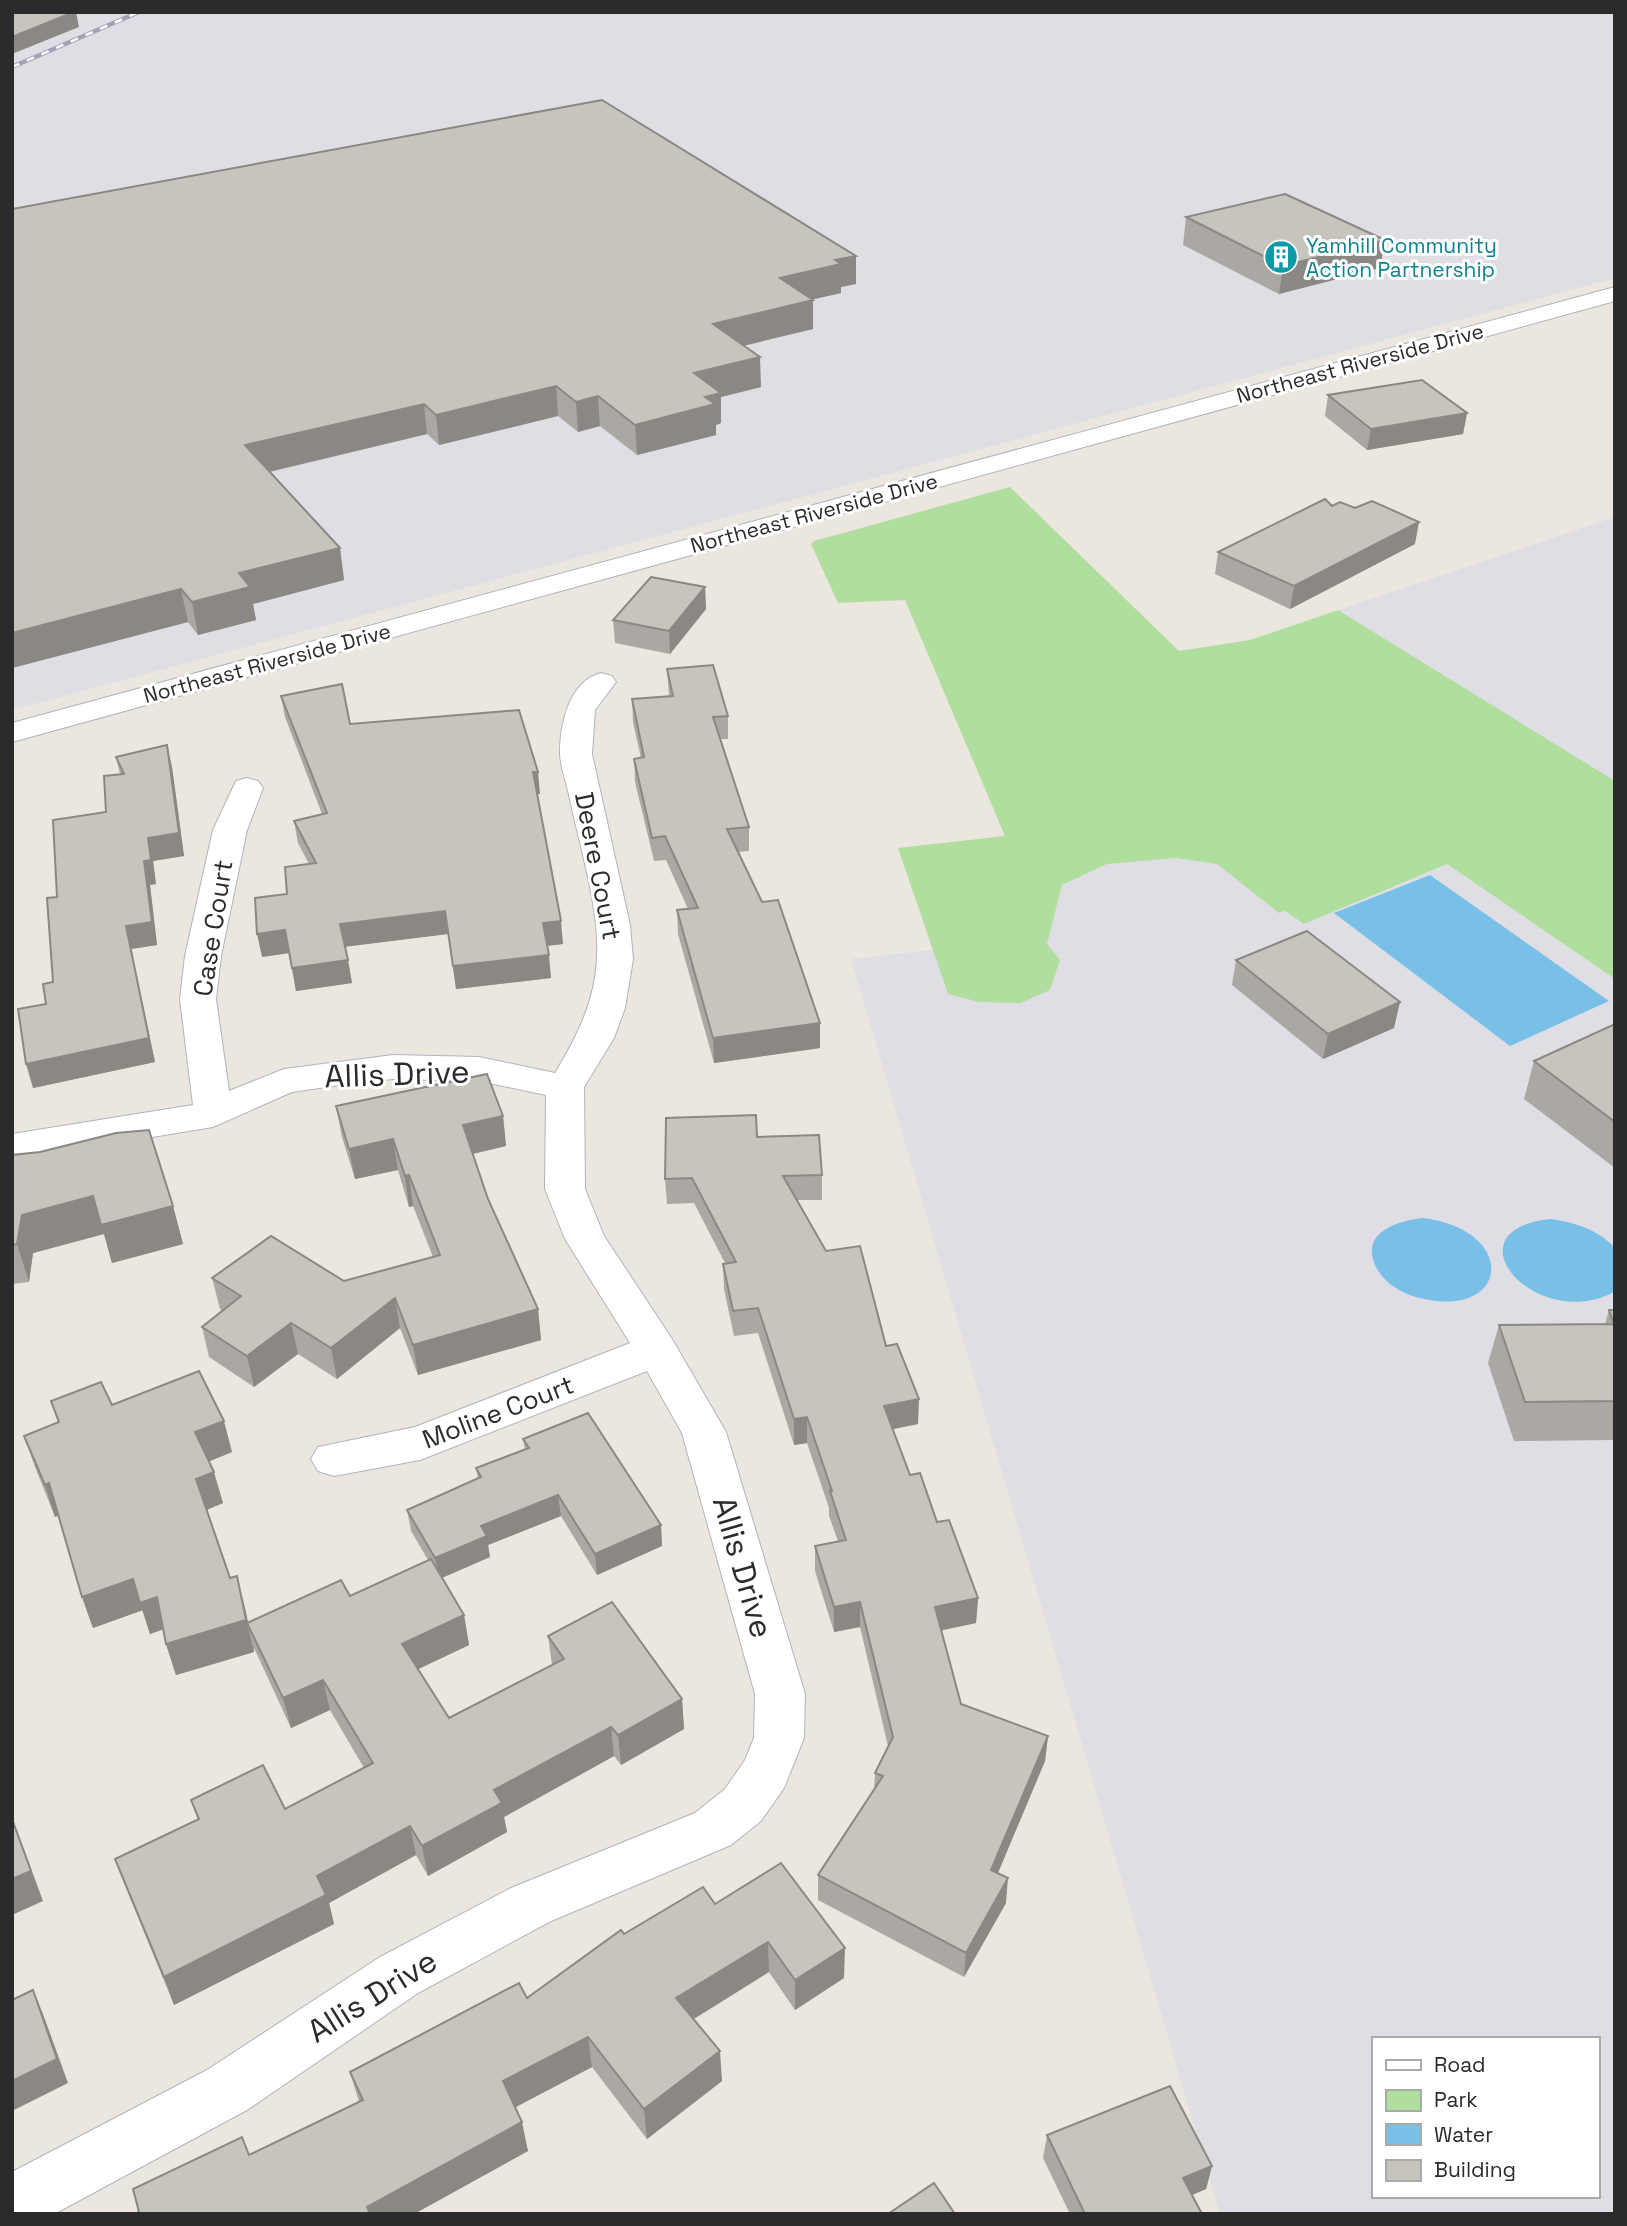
<svg xmlns="http://www.w3.org/2000/svg" width="1627" height="2226" font-family="'Space Grotesk',sans-serif">
<rect width="100%" height="100%" fill="#ece7de"/>
<g fill="#e0dee5" fill-rule="evenodd">
<path d="M 12,12 L 1615,12 L 1615,278 L 12,710 Z"/>
<path d="M 1615,517 L 1615,781 L 1338,610 Z"/>
<path d="M 1176,858 L 1217,864 L 1279,913 L 1285,911 L 1304,924 L 1447,864 L 1615,979 L 1615,2214 L 1220,2214 L 851,959 L 933,950 L 948,994 L 1021,1003 L 1050,990 L 1060,960 L 1047,944 L 1062,885 L 1107,864 ZM 1373,2039 L 1597,2039 L 1597,2196 L 1373,2196 Z"/>
</g>
<path fill="#afde9e" d="M 1010,487 L 1179,651 L 1250,640 L 1338,610 L 1615,781 L 1615,979 L 1447,864 L 1304,924 L 1285,911 L 1279,913 L 1217,864 L 1176,858 L 1107,864 L 1062,885 L 1047,944 L 1060,960 L 1050,990 L 1021,1003 L 979,1002 L 948,994 L 898,848 L 1005,836 L 905,600 L 838,603 L 811,544 L 814,541 Z"/>
<g fill="#78c0e7">
<path d="M 1430,875 L 1609,1001 L 1510,1046 L 1334,913 Z"/>
<path d="M 1423,1218 C 1522,1231 1508,1323 1416,1297 C 1401,1293 1385,1283 1377,1269 C 1358,1234 1395,1221 1423,1218 Z"/>
<path d="M 1551,1219 C 1576,1223 1597,1229 1615,1248 L 1614,1292 C 1535,1334 1445,1229 1551,1219 Z"/>
</g>
<g fill="none" stroke-linecap="round" stroke-linejoin="round">
<g stroke="#b1b3bd" stroke-width="2">
<path id="minor" d="M 601,673 L 612,676 L 616,682 L 595,710 L 592,754 L 630,925 L 633,959 L 625,1008 L 614,1038 L 584,1087 L 585,1189 L 604,1236 L 672,1339 L 726,1432 L 805,1694 L 804,1738 L 784,1788 L 761,1821 L 731,1845 L 549,1922 L 418,1993 L 247,2110 L 54,2214 L 12,2214 L 12,2172 L 207,2070 L 380,1957 L 511,1888 L 695,1813 L 725,1789 L 745,1760 L 754,1738 L 755,1694 L 682,1433 L 647,1371 L 420,1460 L 334,1476 L 318,1471 L 311,1459 L 318,1447 L 415,1427 L 630,1343 L 565,1239 L 545,1189 L 546,1095 L 479,1081 L 393,1079 L 340,1085 L 292,1092 L 213,1127 L 12,1160 L 12,1134 L 193,1105 L 180,999 L 185,956 L 213,830 L 236,781 L 247,778 L 258,781 L 263,788 L 247,830 L 221,956 L 216,999 L 229,1091 L 284,1069 L 393,1055 L 479,1057 L 555,1073 C 577,1037 595,1001 597,958 C 600,909 579,844 569,795 C 566,781 560,766 560,753 C 560,724 569,681 601,673 Z"/>
</g>
<g stroke="#b1b3bd" stroke-width="2">
<path id="tertiary" d="M 1615,287 L 1615,301 L 12,742 L 12,723 Z"/>
</g>
<use href="#minor" fill="#fff" fill-rule="evenodd"/>
<use href="#tertiary" fill="#fff" fill-rule="evenodd"/>
<g stroke="#a1a2b4" stroke-width="4.5">
<path id="rail" d="M 12,67 L 139,12"/>
</g>
<use href="#rail" stroke="#fff" stroke-width="2.5" stroke-dasharray="8" stroke-linecap="butt"/>
</g>
<g fill="#aba8a3">
<path d="M 12,209 L 856,256 L 856,284 L 841,287 L 841,293 L 812,299 L 813,329 L 744,345 L 761,387 L 721,397 L 721,423 L 716,425 L 716,435 L 637,455 L 600,426 L 578,432 L 558,416 L 439,445 L 427,434 L 270,472 L 340,548 L 344,580 L 253,604 L 256,620 L 198,635 L 188,622 L 12,668 Z"/>
<path d="M 1186,217 L 1385,240 L 1380,268 L 1279,294 L 1183,245 Z"/>
<path d="M 1328,395 L 1467,413 L 1463,434 L 1367,450 L 1325,416 Z"/>
<path d="M 1332,506 L 1415,544 L 1290,609 L 1215,574 L 1218,552 Z"/>
<path d="M 705,587 L 706,609 L 670,654 L 615,643 L 613,620 Z"/>
<path d="M 667,669 L 728,716 L 728,739 L 720,739 L 749,827 L 749,851 L 738,852 L 820,1048 L 714,1063 L 678,934 L 677,910 L 688,909 L 666,860 L 654,861 L 635,782 L 634,759 L 641,758 L 633,722 L 632,699 L 669,696 Z"/>
<path d="M 281,696 L 350,724 L 540,794 L 537,794 L 563,944 L 547,946 L 551,978 L 456,989 L 448,934 L 345,946 L 352,983 L 296,991 L 289,953 L 262,957 L 287,894 L 309,864 L 298,843 L 294,821 L 322,814 L 285,717 Z"/>
<path d="M 116,757 L 172,767 L 184,856 L 153,861 L 156,884 L 150,885 L 157,945 L 131,949 L 155,1062 L 33,1088 L 46,1004 L 53,982 L 57,897 L 106,812 L 120,774 Z"/>
<path d="M 1236,960 L 1394,1028 L 1323,1059 L 1232,985 Z"/>
<path d="M 1615,1024 L 1615,1168 L 1524,1099 L 1534,1061 Z"/>
<path d="M 336,1106 L 503,1116 L 506,1146 L 473,1154 L 488,1199 L 538,1309 L 541,1340 L 418,1375 L 400,1328 L 337,1379 L 298,1354 L 254,1387 L 209,1357 L 202,1327 L 222,1311 L 220,1309 L 212,1278 L 344,1281 L 433,1257 L 413,1206 L 409,1207 L 398,1170 L 355,1179 L 342,1137 Z"/>
<path d="M 757,1137 L 822,1175 L 822,1200 L 797,1200 L 826,1251 L 886,1346 L 918,1424 L 893,1429 L 910,1475 L 937,1522 L 978,1598 L 976,1623 L 941,1630 L 961,1704 L 1048,1736 L 1045,1761 L 998,1873 L 1006,1903 L 964,1977 L 818,1900 L 818,1875 L 874,1790 L 875,1773 L 888,1746 L 860,1627 L 834,1632 L 815,1571 L 815,1546 L 838,1541 L 829,1516 L 829,1508 L 807,1443 L 794,1445 L 758,1333 L 734,1336 L 724,1289 L 723,1264 L 725,1263 L 694,1203 L 667,1204 L 665,1179 Z"/>
<path d="M 12,1155 L 173,1206 L 183,1244 L 112,1263 L 104,1234 L 33,1253 L 29,1282 L 12,1284 Z"/>
<path d="M 1609,1310 L 1615,1310 L 1614,1440 L 1514,1441 L 1488,1363 L 1499,1325 L 1605,1324 Z"/>
<path d="M 51,1401 L 112,1405 L 232,1452 L 209,1461 L 223,1503 L 206,1510 L 230,1578 L 245,1608 L 248,1622 L 350,1596 L 428,1560 L 411,1531 L 407,1510 L 478,1479 L 476,1468 L 525,1450 L 523,1439 L 661,1525 L 662,1546 L 597,1575 L 561,1516 L 488,1545 L 490,1557 L 442,1578 L 464,1615 L 469,1645 L 418,1669 L 449,1718 L 552,1665 L 548,1636 L 682,1699 L 684,1729 L 621,1765 L 614,1756 L 504,1817 L 507,1832 L 428,1876 L 416,1855 L 329,1903 L 334,1924 L 174,2005 L 126,1888 L 115,1859 L 198,1820 L 191,1800 L 285,1809 L 364,1768 L 330,1710 L 291,1728 L 254,1648 L 254,1652 L 176,1675 L 166,1644 L 164,1629 L 150,1634 L 143,1610 L 93,1628 L 82,1597 L 58,1515 L 55,1517 L 35,1467 L 24,1436 L 58,1423 Z"/>
<path d="M 715,1904 L 844,1978 L 795,2010 L 769,1972 L 694,2019 L 722,2081 L 647,2139 L 592,2067 L 516,2107 L 528,2151 L 414,2214 L 135,2214 L 249,2155 L 359,2102 L 350,2072 L 527,1998 L 624,1934 Z"/>
<path d="M 1047,2135 L 1212,2166 L 1206,2189 L 1192,2195 L 1202,2214 L 1070,2214 L 1043,2158 Z"/>
</g>
<g fill="#8b8884">
<path d="M 76,12 L 79,27 L 12,54 L 12,37 Z"/>
<path d="M 1385,240 L 1380,268 L 1279,294 L 1283,266 Z"/>
<path d="M 856,256 L 856,284 L 841,287 L 841,293 L 780,307 L 780,278 L 835,260 Z"/>
<path d="M 813,300 L 813,329 L 714,353 L 713,324 Z"/>
<path d="M 760,357 L 761,387 L 721,397 L 721,423 L 716,425 L 716,435 L 637,455 L 635,425 L 694,373 Z"/>
<path d="M 556,386 L 558,416 L 439,445 L 436,415 Z"/>
<path d="M 598,396 L 600,426 L 578,432 L 576,402 Z"/>
<path d="M 424,404 L 427,434 L 251,476 L 245,445 Z"/>
<path d="M 1467,413 L 1463,434 L 1367,450 L 1371,429 Z"/>
<path d="M 1419,522 L 1415,544 L 1290,609 L 1294,586 Z"/>
<path d="M 340,548 L 344,580 L 253,604 L 256,620 L 198,635 L 192,602 L 239,573 Z"/>
<path d="M 705,587 L 706,609 L 670,654 L 669,631 Z"/>
<path d="M 181,589 L 188,622 L 12,668 L 12,633 Z"/>
<path d="M 167,745 L 172,767 L 184,856 L 153,861 L 156,884 L 150,885 L 157,945 L 131,949 L 155,1062 L 33,1088 L 26,1064 L 126,926 L 148,838 Z"/>
<path d="M 533,772 L 538,772 L 540,794 L 536,794 Z"/>
<path d="M 445,911 L 448,934 L 344,947 L 340,924 Z"/>
<path d="M 561,921 L 563,944 L 545,946 L 543,923 Z"/>
<path d="M 285,930 L 289,953 L 262,957 L 257,934 Z"/>
<path d="M 549,955 L 551,978 L 456,989 L 453,966 Z"/>
<path d="M 348,960 L 352,983 L 296,991 L 292,968 Z"/>
<path d="M 1400,1002 L 1394,1028 L 1323,1059 L 1328,1034 Z"/>
<path d="M 820,1023 L 820,1048 L 714,1063 L 713,1038 Z"/>
<path d="M 503,1116 L 506,1146 L 467,1155 L 463,1125 Z"/>
<path d="M 393,1139 L 398,1170 L 355,1179 L 349,1149 Z"/>
<path d="M 409,1175 L 413,1206 L 409,1207 L 405,1176 Z"/>
<path d="M 93,1196 L 173,1206 L 183,1244 L 112,1263 L 104,1234 L 33,1253 L 29,1282 L 17,1244 L 22,1215 Z"/>
<path d="M 395,1298 L 400,1328 L 337,1379 L 331,1348 Z"/>
<path d="M 538,1309 L 541,1340 L 418,1375 L 413,1345 Z"/>
<path d="M 291,1323 L 298,1354 L 254,1387 L 247,1356 Z"/>
<path d="M 919,1399 L 918,1424 L 883,1431 L 884,1406 Z"/>
<path d="M 807,1417 L 807,1443 L 794,1445 L 794,1419 Z"/>
<path d="M 224,1421 L 232,1452 L 203,1464 L 195,1432 Z"/>
<path d="M 214,1472 L 223,1503 L 204,1511 L 196,1479 Z"/>
<path d="M 49,1483 L 60,1515 L 55,1517 L 45,1485 Z"/>
<path d="M 558,1495 L 561,1516 L 488,1545 L 490,1557 L 439,1579 L 435,1558 L 481,1526 Z"/>
<path d="M 661,1525 L 662,1546 L 597,1575 L 595,1554 Z"/>
<path d="M 237,1576 L 245,1608 L 249,1627 L 247,1623 L 254,1652 L 176,1675 L 166,1644 Z"/>
<path d="M 133,1579 L 143,1610 L 93,1628 L 82,1597 Z"/>
<path d="M 157,1597 L 167,1628 L 150,1634 L 140,1603 Z"/>
<path d="M 978,1598 L 976,1623 L 934,1632 L 935,1607 Z"/>
<path d="M 860,1602 L 860,1627 L 834,1632 L 834,1607 Z"/>
<path d="M 464,1615 L 469,1645 L 408,1674 L 402,1644 Z"/>
<path d="M 323,1680 L 330,1710 L 291,1728 L 283,1698 Z"/>
<path d="M 682,1699 L 684,1729 L 621,1765 L 618,1735 Z"/>
<path d="M 611,1727 L 614,1756 L 504,1817 L 507,1832 L 428,1876 L 422,1846 L 494,1790 Z"/>
<path d="M 1048,1736 L 1045,1761 L 989,1894 L 991,1870 Z"/>
<path d="M 12,1817 L 43,1901 L 12,1915 Z"/>
<path d="M 410,1826 L 416,1855 L 329,1903 L 334,1924 L 174,2005 L 164,1977 L 317,1876 Z"/>
<path d="M 1008,1878 L 1006,1903 L 964,1977 L 966,1953 Z"/>
<path d="M 768,1942 L 769,1972 L 679,2028 L 676,1998 Z"/>
<path d="M 845,1948 L 844,1978 L 795,2010 L 795,1980 Z"/>
<path d="M 33,1990 L 43,2014 L 68,2083 L 12,2111 L 12,2081 Z"/>
<path d="M 588,2037 L 592,2067 L 508,2111 L 503,2081 Z"/>
<path d="M 720,2051 L 722,2081 L 647,2139 L 644,2109 Z"/>
<path d="M 522,2122 L 528,2151 L 414,2214 L 369,2214 L 367,2207 Z"/>
<path d="M 1212,2166 L 1206,2189 L 1178,2201 L 1183,2178 Z"/>
</g>
<g fill="#c7c3bd" stroke="#8b8884" stroke-width="2">
<path d="M 12,12 L 74,12 L 12,37 Z"/>
<path d="M 602,100 L 856,256 L 835,260 L 841,264 L 780,278 L 813,300 L 713,324 L 760,357 L 694,373 L 721,393 L 705,397 L 715,404 L 635,425 L 598,396 L 576,402 L 556,386 L 436,415 L 424,404 L 245,445 L 340,548 L 239,573 L 250,587 L 192,602 L 181,589 L 12,633 L 12,209 Z"/>
<path d="M 1285,194 L 1385,240 L 1283,266 L 1186,217 Z"/>
<path d="M 1422,380 L 1467,413 L 1371,429 L 1328,395 Z"/>
<path d="M 1325,499 L 1332,506 L 1340,502 L 1355,508 L 1372,501 L 1419,522 L 1294,586 L 1218,552 Z"/>
<path d="M 651,577 L 705,587 L 669,631 L 613,620 Z"/>
<path d="M 713,665 L 728,716 L 713,717 L 749,827 L 727,829 L 762,902 L 778,900 L 820,1023 L 713,1038 L 677,910 L 698,908 L 665,836 L 652,838 L 634,759 L 644,757 L 632,699 L 673,696 L 667,669 Z"/>
<path d="M 342,684 L 350,724 L 519,710 L 538,772 L 533,772 L 561,921 L 543,923 L 549,955 L 453,966 L 445,911 L 340,924 L 348,960 L 292,968 L 285,930 L 257,934 L 255,898 L 287,894 L 285,867 L 316,863 L 294,821 L 327,813 L 281,696 Z"/>
<path d="M 167,745 L 179,833 L 148,838 L 151,860 L 144,861 L 152,922 L 126,926 L 149,1038 L 26,1064 L 18,1009 L 46,1004 L 43,984 L 53,982 L 47,898 L 57,897 L 53,820 L 106,812 L 104,776 L 124,774 L 116,757 Z"/>
<path d="M 1307,931 L 1400,1002 L 1328,1034 L 1236,960 Z"/>
<path d="M 1615,1024 L 1615,1122 L 1534,1061 Z"/>
<path d="M 487,1074 L 503,1116 L 463,1125 L 488,1199 L 538,1309 L 413,1345 L 395,1298 L 331,1348 L 291,1323 L 247,1356 L 202,1327 L 241,1296 L 212,1278 L 271,1236 L 344,1281 L 440,1255 L 409,1175 L 405,1176 L 393,1139 L 349,1149 L 336,1106 Z"/>
<path d="M 756,1115 L 757,1137 L 819,1135 L 822,1175 L 783,1176 L 826,1251 L 860,1246 L 886,1346 L 897,1344 L 919,1399 L 884,1406 L 910,1475 L 920,1473 L 937,1522 L 949,1520 L 978,1598 L 935,1607 L 961,1704 L 1048,1736 L 991,1870 L 1008,1878 L 966,1953 L 818,1875 L 883,1776 L 875,1773 L 893,1737 L 860,1602 L 834,1607 L 815,1546 L 846,1540 L 830,1491 L 832,1491 L 807,1417 L 794,1419 L 758,1308 L 733,1311 L 723,1264 L 736,1262 L 692,1178 L 665,1179 L 666,1118 Z"/>
<path d="M 149,1130 L 173,1206 L 101,1225 L 93,1196 L 22,1215 L 17,1244 L 12,1245 L 12,1155 L 40,1152 L 116,1133 Z"/>
<path d="M 1609,1310 L 1615,1310 L 1615,1401 L 1525,1402 L 1499,1325 L 1614,1324 Z"/>
<path d="M 199,1371 L 224,1421 L 195,1432 L 214,1472 L 196,1479 L 230,1578 L 237,1576 L 246,1620 L 166,1644 L 157,1597 L 140,1603 L 133,1579 L 82,1597 L 49,1483 L 45,1485 L 24,1436 L 59,1422 L 51,1401 L 101,1382 L 112,1405 Z"/>
<path d="M 588,1413 L 661,1525 L 595,1554 L 558,1495 L 481,1526 L 487,1536 L 435,1558 L 407,1510 L 481,1477 L 476,1468 L 529,1448 L 523,1439 Z"/>
<path d="M 431,1559 L 464,1615 L 402,1644 L 449,1718 L 564,1659 L 548,1636 L 612,1602 L 682,1699 L 618,1735 L 611,1727 L 494,1790 L 502,1803 L 422,1846 L 410,1826 L 317,1876 L 326,1895 L 164,1977 L 115,1859 L 199,1819 L 191,1800 L 263,1765 L 285,1809 L 373,1763 L 323,1680 L 283,1698 L 247,1623 L 341,1580 L 350,1596 Z"/>
<path d="M 12,1819 L 31,1871 L 12,1879 Z"/>
<path d="M 781,1863 L 845,1948 L 795,1980 L 768,1942 L 676,1998 L 720,2051 L 644,2109 L 588,2037 L 503,2081 L 522,2122 L 367,2207 L 370,2214 L 135,2214 L 139,2212 L 133,2189 L 242,2137 L 249,2155 L 363,2100 L 350,2072 L 519,1983 L 527,1998 L 621,1930 L 624,1934 L 703,1887 L 715,1904 Z"/>
<path d="M 33,1990 L 57,2059 L 12,2081 L 12,2000 Z"/>
<path d="M 1170,2086 L 1212,2166 L 1183,2178 L 1202,2214 L 1085,2214 L 1047,2135 Z"/>
<path d="M 934,2183 L 955,2214 L 888,2214 Z"/>
</g>
<defs>
<g id="building-disc" transform="scale(1.75)"><circle r="9.5" fill="#0f9aa8" stroke="#fff"/><path d="M-4-6H4V6H1V3H-1V6H-4ZM-2.5-4.3h1.7v1.8h-1.7ZM.8-4.3h1.7v1.8H.8ZM-2.5-1h1.7V.8h-1.7ZM.8-1h1.7V.8H.8Z" fill="#fff"/></g>
</defs>
<g fill-rule="evenodd">
<use href="#building-disc" x="1281" y="257"/>
</g>
<g text-anchor="middle" dominant-baseline="central" stroke-width="6" stroke-linejoin="round" paint-order="stroke">
<g font-size="21" fill="#0d838f" stroke="#fff" text-anchor="start">
<text x="1306" y="245">Yamhill Community<tspan x="1306" dy="24">Action Partnership</tspan></text>
</g>
<g font-size="21" fill="#2b2b2b" stroke="#fff">
<text transform="translate(1360 363) rotate(-15)">Northeast Riverside Drive</text>
<text transform="translate(814 513) rotate(-15)">Northeast Riverside Drive</text>
<text transform="translate(267 663) rotate(-15)">Northeast Riverside Drive</text>
</g>
<g font-size="26" fill="#2b2b2b" stroke="#fff">
<text transform="translate(598 866) rotate(79)">Deere Court</text>
<text transform="translate(213 928) rotate(-81)">Case Court</text>
<text transform="translate(498 1412) rotate(-21)">Moline Court</text>
</g>
<g font-size="32" fill="#2b2b2b" stroke="#fff">
<text transform="translate(397 1074) rotate(-2)">Allis Drive</text>
<text transform="translate(743 1567) rotate(74)">Allis Drive</text>
<text transform="translate(372 1996) rotate(-32)">Allis Drive</text>
</g>
</g>
<rect width="1627" height="2226" fill="none" stroke="#2b2b2b" stroke-width="28"/>
<rect x="1372" y="2037" width="228" height="161" fill="#ffffff" stroke="#aaaaaa" stroke-width="2"/>
<rect x="1386" y="2060" width="35" height="10" fill="#ffffff" stroke="#aaaaaa" stroke-width="2"/>
<text x="1434" y="2072" font-size="21" fill="#2b2b2b">Road</text>
<rect x="1386" y="2090" width="35" height="21" fill="#afde9e" stroke="#aaaaaa" stroke-width="2"/>
<text x="1434" y="2107" font-size="21" fill="#2b2b2b">Park</text>
<rect x="1386" y="2124" width="35" height="21" fill="#78c0e7" stroke="#aaaaaa" stroke-width="2"/>
<text x="1434" y="2142" font-size="21" fill="#2b2b2b">Water</text>
<rect x="1386" y="2160" width="35" height="21" fill="#c7c3bd" stroke="#aaaaaa" stroke-width="2"/>
<text x="1434" y="2177" font-size="21" fill="#2b2b2b">Building</text>
</svg>
